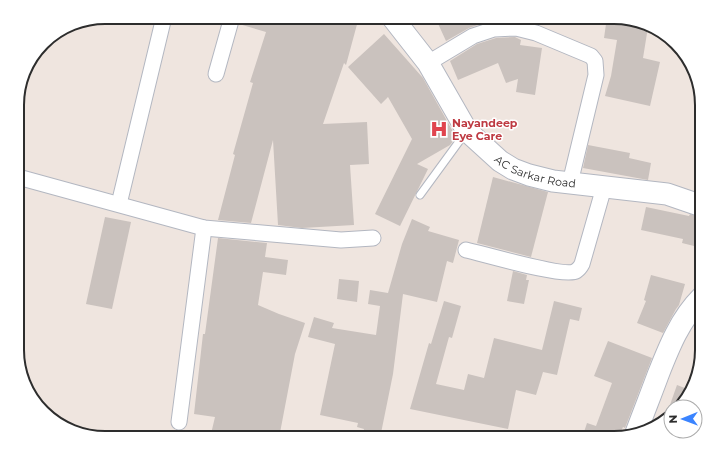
<svg xmlns="http://www.w3.org/2000/svg" width="719" height="455" font-family="Montserrat,sans-serif">
<rect width="100%" height="100%" fill="#efe5df"/>
<g fill="#cac2be">
<path d="M 241,17 L 359,17 L 346,65 L 344,63 L 323,124 L 367,122 L 369,164 L 350,165 L 354,225 L 302,228 L 278,225 L 273,140 L 251,223 L 218,220 L 235,155 L 233,154 L 253,83 L 250,82 L 266,32 L 239,24 Z"/>
<path d="M 435,17 L 487,17 L 492,20 L 469,28 L 446,41 Z"/>
<path d="M 607,17 L 618,18 L 648,27 L 643,58 L 660,62 L 650,106 L 605,96 L 611,76 L 617,40 L 604,38 Z"/>
<path d="M 384,34 L 423,78 L 456,137 L 450,145 L 417,164 L 428,169 L 400,226 L 375,214 L 412,139 L 388,97 L 381,104 L 348,67 Z"/>
<path d="M 515,37 L 521,40 L 520,45 L 542,48 L 535,95 L 516,92 L 518,79 L 506,83 L 498,63 L 458,80 L 450,61 L 477,44 L 496,38 Z"/>
<path d="M 588,145 L 630,153 L 629,158 L 651,163 L 648,180 L 583,168 Z"/>
<path d="M 493,177 L 548,192 L 531,257 L 477,243 Z"/>
<path d="M 646,207 L 689,216 L 690,214 L 702,218 L 702,248 L 682,243 L 683,239 L 641,230 Z"/>
<path d="M 105,217 L 131,222 L 112,309 L 86,304 Z"/>
<path d="M 412,219 L 430,227 L 428,231 L 459,240 L 453,263 L 447,261 L 437,302 L 403,294 L 393,374 L 380,438 L 362,438 L 364,429 L 357,427 L 358,423 L 320,415 L 335,344 L 308,337 L 314,317 L 334,323 L 332,328 L 376,335 L 380,306 L 368,304 L 370,290 L 388,293 L 402,244 Z"/>
<path d="M 218,238 L 267,243 L 265,257 L 288,260 L 286,275 L 263,272 L 258,305 L 279,314 L 305,323 L 295,354 L 279,438 L 210,438 L 215,417 L 194,414 L 203,334 L 205,334 Z"/>
<path d="M 513,271 L 527,275 L 526,280 L 529,280 L 524,304 L 507,301 Z"/>
<path d="M 651,275 L 685,284 L 679,305 L 676,309 L 663,333 L 637,323 L 646,301 L 644,300 Z"/>
<path d="M 339,279 L 359,281 L 357,302 L 337,299 Z"/>
<path d="M 444,301 L 461,306 L 452,338 L 449,337 L 436,384 L 464,390 L 468,374 L 484,378 L 494,338 L 542,350 L 554,301 L 582,308 L 579,321 L 570,319 L 557,375 L 543,372 L 536,395 L 516,390 L 508,429 L 410,409 L 429,343 L 431,344 Z"/>
<path d="M 608,341 L 652,358 L 625,428 L 623,427 L 620,434 L 624,435 L 624,436 L 619,438 L 582,438 L 587,423 L 596,426 L 612,383 L 594,376 Z"/>
<path d="M 677,385 L 690,390 L 687,399 L 678,407 L 671,407 L 671,414 L 665,419 Z"/>
</g>
<g fill="none" stroke-linecap="round" stroke-linejoin="round">
<g stroke="#b3b7c1" stroke-width="9">
<g id="lane">
<path d="M 420,195 L 466,132"/>
<path d="M 426,438 L 432,436 L 445,438"/>
</g>
</g>
<g stroke="#b3b7c1" stroke-width="17">
<g id="street">
<path d="M 428,63 L 473,36 L 494,29 L 516,28 L 536,33 L 591,56 L 595,61 L 596,75 L 570,183"/>
<path d="M 216,74 L 232,17"/>
<path d="M 18,177 L 204,228 L 341,240 L 373,238"/>
<path d="M 119,204 L 164,17"/>
<path d="M 466,250 C 484,254 565,278 576,271 C 579,269 581,266 582,264 L 604,187"/>
<path d="M 179,422 L 204,228"/>
</g>
</g>
<g stroke="#b3b7c1" stroke-width="23">
<g id="secondary">
<path id="s1" d="M 392,17 L 428,63 L 467,131 L 500,161 L 513,169 L 529,175 L 553,181 L 667,194 L 702,206"/>
<path d="M 636,433 C 643,414 651,394 658,375 C 669,347 680,319 702,297"/>
</g>
</g>
<use href="#lane" stroke="#fff" stroke-width="7"/>
<use href="#street" stroke="#fff" stroke-width="15"/>
<use href="#secondary" stroke="#fff" stroke-width="21"/>
</g>
<defs>
<g id="hospital-bare" transform="scale(1.38)"><path d="M-5-5h3v3.5h4V-5h3V5h-3V1.5h-4V5h-3Z" fill="#e0444e" stroke="#fff" stroke-width="2.5" paint-order="stroke"/></g>
</defs>
<g fill-rule="evenodd">
<use href="#hospital-bare" x="439" y="129"/>
</g>
<g text-anchor="middle" dominant-baseline="central" stroke-width="3" stroke-linejoin="round" paint-order="stroke">
<g font-size="11" font-weight="bold" fill="#be3a42" stroke="#fff" text-anchor="start">
<text x="452" y="123">Nayandeep<tspan x="452" dy="13">Eye Care</tspan></text>
</g>
<g font-size="11" fill="#2d2d2d" stroke="#fff">
<text stroke="none"><textPath href="#s1" startOffset="219">AC Sarkar Road</textPath></text>
</g>
</g>
<path d="M0 0H719V455H0ZM105 24H614A81 81 0 0 1 695 105V350A81 81 0 0 1 614 431H105A81 81 0 0 1 24 350V105A81 81 0 0 1 105 24Z" fill="#fff" fill-rule="evenodd"/>
<path fill="none" stroke="#2d2d2d" stroke-width="2" d="M105 24H614A81 81 0 0 1 695 105V350A81 81 0 0 1 614 431H105A81 81 0 0 1 24 350V105A81 81 0 0 1 105 24Z"/>
<g transform="translate(683 419) rotate(269)"><circle r="19" fill="#ffffff" stroke="#ababab"/>
<path d="M0-3L7 15L0 10L-7 15Z" fill="#3b84ff"/>
<text y="-6" font-size="11" font-weight="bold" text-anchor="middle" fill="#2d2d2d">N</text>
</g>
</svg>
